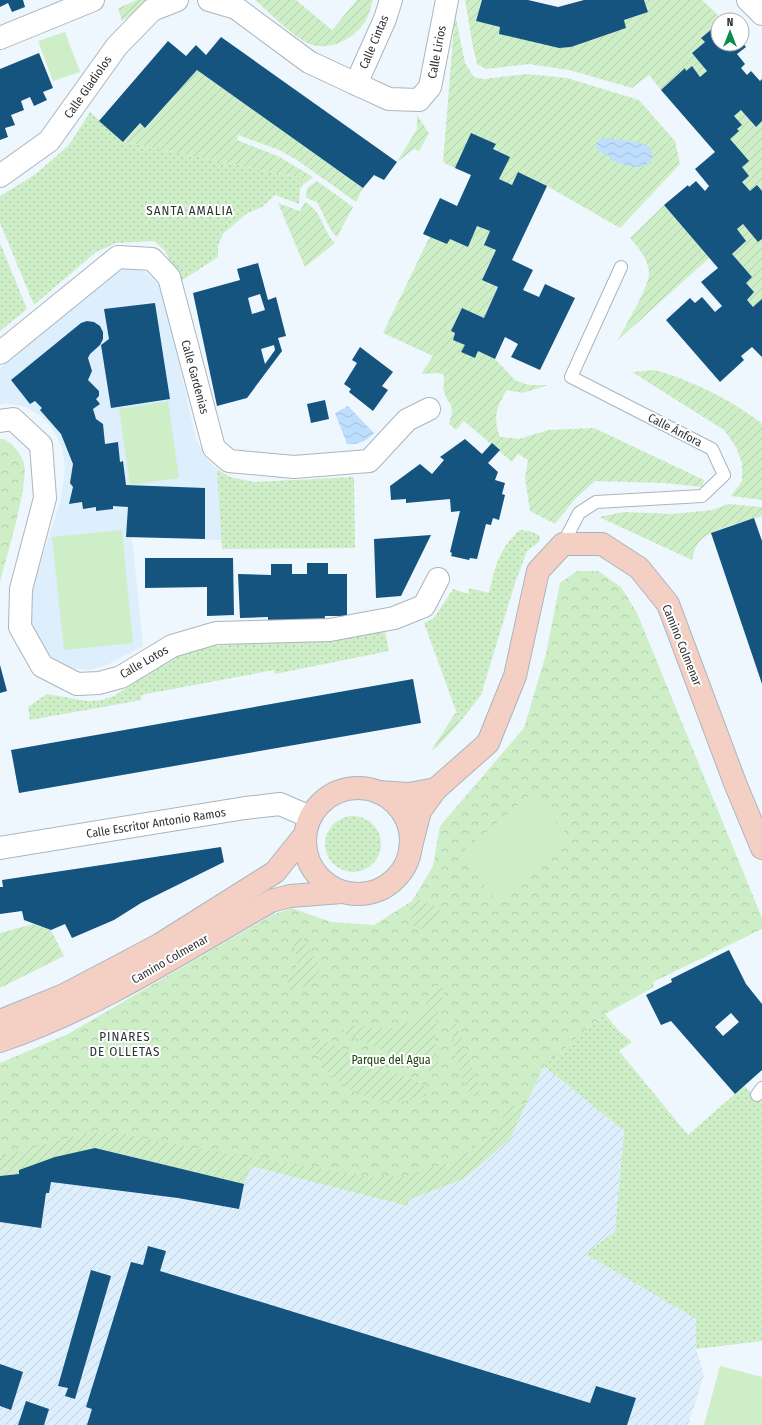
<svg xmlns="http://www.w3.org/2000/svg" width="762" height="1425" font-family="'Fira Sans Condensed',sans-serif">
<defs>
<pattern id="industrial-furrows" width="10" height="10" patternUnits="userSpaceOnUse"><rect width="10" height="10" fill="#ddeefc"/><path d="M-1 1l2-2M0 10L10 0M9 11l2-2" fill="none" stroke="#becdd9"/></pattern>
<pattern id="grass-dots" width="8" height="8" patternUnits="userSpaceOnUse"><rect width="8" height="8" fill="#ceeec7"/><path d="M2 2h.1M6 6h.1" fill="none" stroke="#b1cdac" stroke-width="1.8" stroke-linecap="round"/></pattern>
<pattern id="forest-crowns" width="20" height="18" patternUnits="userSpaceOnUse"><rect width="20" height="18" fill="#ceeec7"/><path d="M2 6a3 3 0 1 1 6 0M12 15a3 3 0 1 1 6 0" fill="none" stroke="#b1cdac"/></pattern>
<pattern id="garden-furrows" width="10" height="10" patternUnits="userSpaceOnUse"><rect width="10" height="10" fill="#ceeec7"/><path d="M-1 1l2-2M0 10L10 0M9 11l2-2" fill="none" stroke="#b1cdac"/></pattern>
<pattern id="water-waves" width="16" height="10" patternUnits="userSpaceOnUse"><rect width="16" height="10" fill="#bedefe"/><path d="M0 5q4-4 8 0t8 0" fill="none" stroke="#a4bfda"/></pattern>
</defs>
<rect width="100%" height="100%" fill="#eff7fe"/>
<path fill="#ddeefc" d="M 134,269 L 145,272 L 156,281 L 163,293 L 196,439 L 206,458 L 217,469 L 222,540 L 132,537 L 143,646 L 107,665 L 91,670 L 75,669 L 49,656 L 38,641 L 33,628 L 31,614 L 31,596 L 35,580 L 61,499 L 65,468 L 62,448 L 52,428 L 41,416 L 24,406 L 10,404 L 0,404 L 0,368 L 114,274 L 123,270 Z"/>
<path fill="url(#industrial-furrows)" d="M 544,1066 L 624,1131 L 615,1231 L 587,1254 L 696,1319 L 696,1349 L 704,1375 L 688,1425 L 0,1425 L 0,1176 L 19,1174 L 19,1170 L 55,1157 L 95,1148 L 244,1184 L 250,1166 L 407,1206 L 408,1200 L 463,1179 L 510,1139 Z"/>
<g fill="url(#grass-dots)">
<path d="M 90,112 L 124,142 L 301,178 L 303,185 L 300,189 L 299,204 L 275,195 L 262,207 L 246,214 L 223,234 L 218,246 L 218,257 L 181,281 L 165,251 L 154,241 L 116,243 L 96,252 L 34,305 L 0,223 L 0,196 L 36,174 L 69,145 Z"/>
<path d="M 0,243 L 27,309 L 0,331 Z"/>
<path d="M 217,469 L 230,477 L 254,482 L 354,477 L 355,548 L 222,549 Z"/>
<path d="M 520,530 L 530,531 L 540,536 L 539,542 L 527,551 L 515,583 L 481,695 L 460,722 L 424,623 L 434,618 L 453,589 L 468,594 L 469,588 L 489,593 C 495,567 499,548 520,530 Z"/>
<path d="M 385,632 L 389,651 L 275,674 L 274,670 L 141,695 L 142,700 L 30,720 L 28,707 L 47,694 L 87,701 L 101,700 L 114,696 L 176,656 L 204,647 Z"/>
<circle cx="353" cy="844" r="28"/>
<path d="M 605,1014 L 618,1030 L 632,1042 L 619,1051 L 688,1135 L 744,1086 L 762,1103 L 762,1341 L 696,1349 L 696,1319 L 586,1254 L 615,1231 L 624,1131 L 544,1066 Z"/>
</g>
<g fill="url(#forest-crowns)">
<path d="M 0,439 L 4,439 C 13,445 21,452 24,464 C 29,485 6,558 0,582 Z"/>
<path d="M 577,571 L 598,571 L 621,587 L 637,613 L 762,918 L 762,929 L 653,982 L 654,987 L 605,1014 L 544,1066 L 510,1139 L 463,1179 L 408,1200 L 408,1206 L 251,1166 L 244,1184 L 95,1148 L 55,1157 L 19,1170 L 19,1174 L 0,1176 L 0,1063 L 68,1034 L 272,915 L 292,908 L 331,922 L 374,925 L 412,901 L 433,866 L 440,826 L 524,728 L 546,654 L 560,583 Z"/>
</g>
<g fill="url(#garden-furrows)">
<path d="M 137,0 L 152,0 L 122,21 L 118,8 Z"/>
<path d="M 255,0 L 296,0 L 332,30 L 357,0 L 373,0 C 371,6 370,12 367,18 C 358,37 331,52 310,44 C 295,39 268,11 255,0 Z"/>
<path d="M 465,0 L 482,0 L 476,21 L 500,27 L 500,34 L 559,48 L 571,47 L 626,28 L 624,20 L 648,12 L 644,0 L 702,0 L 723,20 L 718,20 L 718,24 L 702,37 L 705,42 L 692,53 L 707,71 L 700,77 L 692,66 L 686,71 L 684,69 L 661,90 L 649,75 L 632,88 L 569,70 L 529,64 L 486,69 L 477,64 L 473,47 Z"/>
<path d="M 455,14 L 465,63 L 474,77 L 483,79 L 527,74 L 567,78 L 639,100 L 675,141 L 680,164 L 620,228 L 547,186 L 518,172 L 512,185 L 499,179 L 509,157 L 493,149 L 495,144 L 471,133 L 455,168 L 443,162 Z"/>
<path d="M 197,70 L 363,188 L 356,202 L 297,160 L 279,150 L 238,135 L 237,140 L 278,156 L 313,177 L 303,185 L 301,178 L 124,142 L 140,123 L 146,128 Z"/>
<path d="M 741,110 L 755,127 L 762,121 L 762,191 L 757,185 L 750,191 L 742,182 L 749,176 L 742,167 L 730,139 L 739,131 L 737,129 L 742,125 L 734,116 Z"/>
<path d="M 417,115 L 429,133 L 419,151 L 414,149 L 397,162 L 417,129 Z"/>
<path d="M 317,181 L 353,207 L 337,237 L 332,232 L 317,202 L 306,198 L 307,188 Z"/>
<path d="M 305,202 C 323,212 322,230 335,243 L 305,267 L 278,203 L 300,211 Z"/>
<path d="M 664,205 L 709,258 L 617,341 C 624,328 651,284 649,272 C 647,257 639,249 630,238 Z"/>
<path d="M 743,224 L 758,242 L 762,239 L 762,300 L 753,307 L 747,300 L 754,292 L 746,283 L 752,277 L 732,254 L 746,241 L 737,229 Z"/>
<path d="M 477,226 L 490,231 L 484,245 L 496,250 L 482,279 L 498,287 L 484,318 L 462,308 L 451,331 L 455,333 L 453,339 L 465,345 L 461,352 L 475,358 L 478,351 L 495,359 L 515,380 L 528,385 L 548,385 L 523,393 L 507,390 C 496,407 493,418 500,437 L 519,439 L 548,430 L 594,428 L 704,480 L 702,487 L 664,483 L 595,481 L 575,499 L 555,524 L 530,511 L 525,478 L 528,460 L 518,454 L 512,462 L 464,421 L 456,430 L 449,424 C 456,401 449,409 444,391 C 443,387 444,380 444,375 L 438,373 L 421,374 L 433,356 L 383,333 L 430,236 L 447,244 L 450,239 L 468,247 Z"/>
<path d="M 654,370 C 685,377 738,403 762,424 L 762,500 L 731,496 L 742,481 L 742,463 L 736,447 L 724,430 L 632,372 Z"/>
<path d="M 728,504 L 762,507 L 762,516 C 744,522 714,528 701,540 C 695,546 694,553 692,560 L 599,517 L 624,512 L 673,514 L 712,510 Z"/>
<path d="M 456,712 L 460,722 L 437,747 L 431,751 Z"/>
<path d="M 417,899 L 438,907 L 441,913 L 438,919 L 419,930 C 409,923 408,911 412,901 Z"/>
<path d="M 33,924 L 51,930 L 64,956 L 0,988 L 0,933 Z"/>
<path d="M 296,935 L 300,935 L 303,938 C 308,948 323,967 319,980 L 294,991 L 289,989 L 287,979 C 289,975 293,973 295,969 C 301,958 292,948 293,937 Z"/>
<path d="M 440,985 L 445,991 C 438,1010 433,1028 436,1049 C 436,1056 439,1063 440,1070 L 435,1074 L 344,1033 L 343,1030 L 348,1024 C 394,1033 414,1032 436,986 Z"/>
<path d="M 454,1019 L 480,1088 L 478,1094 L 475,1096 C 459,1091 451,1035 451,1020 Z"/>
<path d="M 315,1039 L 319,1039 L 424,1085 L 427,1089 L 426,1095 C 398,1110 357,1098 335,1078 C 325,1069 318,1057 311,1046 L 311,1041 Z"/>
<path d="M 526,1103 L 510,1139 L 463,1179 L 408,1200 L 408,1206 L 251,1166 L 244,1184 L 95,1148 L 55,1157 L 19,1170 L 19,1174 L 0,1176 L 0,1157 L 86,1133 L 119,1133 L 178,1145 L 371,1177 L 405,1176 L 457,1160 L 499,1129 L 506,1107 Z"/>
</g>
<g fill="#ceeec7">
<path d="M 65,32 L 80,72 L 53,81 L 38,41 Z"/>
<path d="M 168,401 L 179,478 L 130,485 L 119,409 Z"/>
<path d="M 122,530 L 133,643 L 64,650 L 52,537 Z"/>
<path d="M 532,793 L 572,841 L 499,903 L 459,855 Z"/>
<path d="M 720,1366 L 762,1377 L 762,1425 L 704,1425 Z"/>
</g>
<g fill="url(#water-waves)">
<path d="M 601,138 C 610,138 642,141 649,147 C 652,151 653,155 652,160 C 643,173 625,164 612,161 L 609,156 L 601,152 L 596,148 L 597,143 Z"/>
<path d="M 348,406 L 374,433 C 367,441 358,445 347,444 L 335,413 Z"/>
</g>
<g fill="#15547e" fill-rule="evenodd">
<path d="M 0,0 L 23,0 L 25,7 L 12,12 L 8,3 L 0,7 Z"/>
<path d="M 482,0 L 528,0 L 558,7 L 584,0 L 644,0 L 648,12 L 624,20 L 626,28 L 571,47 L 559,48 L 499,34 L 500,27 L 476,21 Z"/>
<path d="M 718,24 L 718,44 L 742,44 L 742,42 L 746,47 L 737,54 L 745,64 L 741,68 L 747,75 L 751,71 L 760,81 L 762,79 L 762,121 L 756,127 L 741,110 L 734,116 L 742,125 L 737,129 L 739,131 L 730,139 L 749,161 L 742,167 L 749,176 L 742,182 L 750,191 L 757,185 L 762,191 L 762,239 L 758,242 L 743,224 L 737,229 L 746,241 L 732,254 L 752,277 L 746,283 L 754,292 L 747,300 L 753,307 L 762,299 L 762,357 L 752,347 L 741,356 L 744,360 L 720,382 L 666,320 L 690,298 L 695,303 L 702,297 L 715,312 L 722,306 L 701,282 L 718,268 L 664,205 L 688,185 L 689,187 L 696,181 L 705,191 L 709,186 L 695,169 L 715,152 L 661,90 L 685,68 L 686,71 L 692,66 L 700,77 L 707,71 L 692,53 L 705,42 L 701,38 Z"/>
<path d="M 221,37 L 397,162 L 384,180 L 374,175 L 363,188 L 197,70 L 145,128 L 140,123 L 123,142 L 99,121 L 168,41 L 186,56 L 196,45 L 206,55 Z"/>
<path d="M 39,53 L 53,88 L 43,92 L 47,100 L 34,106 L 30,97 L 21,101 L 24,110 L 11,115 L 15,125 L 5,128 L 8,137 L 0,140 L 0,69 Z"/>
<path d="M 471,133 L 496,144 L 493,149 L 510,157 L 499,179 L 512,185 L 518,172 L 547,186 L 512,260 L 533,270 L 523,290 L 539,297 L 545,284 L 575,298 L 540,370 L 511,357 L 518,344 L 505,337 L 495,359 L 478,351 L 475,358 L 461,352 L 465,345 L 453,340 L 455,333 L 451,331 L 462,308 L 484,318 L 498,287 L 482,280 L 496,250 L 484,245 L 490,231 L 477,226 L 468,247 L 450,239 L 447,244 L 423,234 L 440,198 L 457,206 L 471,175 L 455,168 Z"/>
<path d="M 258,263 L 268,300 L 276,297 L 286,336 L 278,338 L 282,351 L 247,398 L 217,406 L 193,293 L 240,280 L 237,269 ZM 260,294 L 265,310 L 252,314 L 248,298 ZM 274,345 L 275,350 L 265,364 L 261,349 Z"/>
<path d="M 155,303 L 170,399 L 111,408 L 101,345 L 109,339 L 104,309 Z"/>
<path d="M 87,321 L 94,322 L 100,326 L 103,332 L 103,339 L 100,345 L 90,354 L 88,358 L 92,371 L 88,380 L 99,391 L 99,396 L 96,399 L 100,404 L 93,409 L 96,419 L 103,424 L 105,444 L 118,442 L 120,462 L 123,461 L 126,485 L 205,488 L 205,539 L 126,537 L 128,507 L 113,506 L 113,509 L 96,511 L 96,507 L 83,509 L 82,502 L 69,504 L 73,487 L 70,483 L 73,464 L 61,434 L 40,410 L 42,408 L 35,401 L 30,404 L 11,380 L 81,323 Z"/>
<path d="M 360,347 L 393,372 L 382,386 L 388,390 L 373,411 L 349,392 L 351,389 L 344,384 L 357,363 L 352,360 Z"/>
<path d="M 325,400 L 329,419 L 311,423 L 307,404 Z"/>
<path d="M 465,439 L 482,454 L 492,443 L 500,450 L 488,463 L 498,472 L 495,480 L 505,483 L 502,494 L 505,495 L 499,520 L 493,518 L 491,525 L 486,524 L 477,559 L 470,558 L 469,560 L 451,556 L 452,553 L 450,552 L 460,511 L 451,512 L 450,499 L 406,503 L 406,499 L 391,500 L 390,486 L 420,464 L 432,474 L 444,460 L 440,457 Z"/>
<path d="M 754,518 L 762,541 L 762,684 L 711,533 Z"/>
<path d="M 431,535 L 401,596 L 376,598 L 374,539 Z"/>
<path d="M 145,558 L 233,558 L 234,615 L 207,616 L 207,587 L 145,588 Z"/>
<path d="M 307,563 L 328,563 L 328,574 L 347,574 L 347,616 L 325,616 L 324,624 L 268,624 L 268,617 L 240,618 L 238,574 L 271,575 L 271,564 L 292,564 L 292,574 L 307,574 Z"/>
<path d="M 0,665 L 7,691 L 0,693 Z"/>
<path d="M 413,679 L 421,723 L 19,793 L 11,750 Z"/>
<path d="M 221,847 L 224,862 L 141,903 L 114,920 L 72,938 L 65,924 L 51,930 L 24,920 L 22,911 L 0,914 L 0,887 L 3,887 L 2,880 Z"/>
<path d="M 729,950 L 746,984 L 762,1004 L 762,1070 L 735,1094 L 671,1021 L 661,1025 L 646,995 L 672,982 L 671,979 ZM 731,1013 L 739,1022 L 723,1036 L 715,1027 Z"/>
<path d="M 95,1148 L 244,1184 L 239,1209 L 178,1198 L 51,1182 L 49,1193 L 46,1193 L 41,1228 L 0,1222 L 0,1176 L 19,1174 L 19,1170 L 55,1157 Z"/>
<path d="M 148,1246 L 166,1251 L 160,1271 L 590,1403 L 596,1386 L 636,1398 L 627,1425 L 87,1425 L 92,1409 L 86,1407 L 131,1262 L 143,1265 Z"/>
<path d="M 91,1270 L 111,1276 L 75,1399 L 65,1396 L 68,1388 L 58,1386 Z"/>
<path d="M 0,1364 L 23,1372 L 11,1410 L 0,1406 Z"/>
<path d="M 26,1401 L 49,1409 L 44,1425 L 18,1425 Z"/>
</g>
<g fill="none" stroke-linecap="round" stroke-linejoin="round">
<g stroke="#abb5bd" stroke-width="14">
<g id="lane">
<path d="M 563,544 L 579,513 L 596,502 L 702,496 L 724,475 L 712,449 L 571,377 L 621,267"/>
<path d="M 757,1095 L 762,1088"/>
</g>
</g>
<g stroke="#abb5bd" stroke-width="24">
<g id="street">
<path d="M 209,0 L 236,8 L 309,62 L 356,84 L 389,99 L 419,100 L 430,87 L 447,0"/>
<path d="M 748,0 L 762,14"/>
<path d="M 0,38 L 93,0"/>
<path d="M 356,84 L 385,19 L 391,0"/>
<path d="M 0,176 L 49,141 L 117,46 L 152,10 L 177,0"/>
<path d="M 0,353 L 118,257 L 152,259 L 169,277 L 214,448 L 229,461 L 294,467 L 369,461 L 407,420 L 429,409"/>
<path d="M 0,421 L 13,419 L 41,445 L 45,498 L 21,589 L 20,627 L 42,666 L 77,684 L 99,683 L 121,677 L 172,646 L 216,633 L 330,630 L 394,618 L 424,606 L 438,579"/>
<path d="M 0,848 L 245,808 L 280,804 L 310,817"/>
</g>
</g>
<g stroke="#abb5bd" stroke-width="24">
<g id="secondary">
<circle cx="358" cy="841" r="53"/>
<path d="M 378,792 L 409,794 L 436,789"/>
<path d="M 410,850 L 420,811 L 436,789 L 488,743 L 515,676 L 538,571 L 563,544 L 602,544 L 639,568 L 668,604 L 735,783 L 762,848"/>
<path d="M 0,1021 L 64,995 L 159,945 L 275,872 L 304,836"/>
<path d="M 0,1041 C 97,1008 183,951 271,901 L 290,896 L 342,892"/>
</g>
</g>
<use href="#lane" stroke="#fff" stroke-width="12"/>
<use href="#street" stroke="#fff" stroke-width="22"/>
<use href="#secondary" stroke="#f3d0c3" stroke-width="22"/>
</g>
<g text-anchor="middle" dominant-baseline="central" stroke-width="4" stroke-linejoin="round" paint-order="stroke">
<g font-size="12" fill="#2f3336" stroke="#fff">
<text transform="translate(374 42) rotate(-67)">Calle Cintas</text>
<text transform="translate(437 52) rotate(-79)">Calle Lirios</text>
<text transform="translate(88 87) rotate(-55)">Calle Gladiolos</text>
<text transform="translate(195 377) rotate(75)">Calle Gardenias</text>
<text transform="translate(675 430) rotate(27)">Calle Ánfora</text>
<text transform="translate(682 645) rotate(68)">Camino Colmenar</text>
<text transform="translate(144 662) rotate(-30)">Calle Lotos</text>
<text transform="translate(156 823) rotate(-9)">Calle Escritor Antonio Ramos</text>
<text transform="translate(170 959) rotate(-30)">Camino Colmenar</text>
</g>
<g font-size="12" fill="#19450c" stroke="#fff">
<text x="391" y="1060">Parque del Agua</text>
</g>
<g font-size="13" letter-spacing="1" fill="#2f3336" stroke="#fff">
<text x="190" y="210">SANTA AMALIA</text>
<text x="125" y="1036">PINARES<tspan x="125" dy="15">DE OLLETAS</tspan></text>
</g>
</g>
<g transform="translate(730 32)"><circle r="19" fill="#ffffff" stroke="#acadaf"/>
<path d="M0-3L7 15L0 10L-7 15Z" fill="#088f4d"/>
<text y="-6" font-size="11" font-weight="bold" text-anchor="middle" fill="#2f3336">N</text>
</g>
</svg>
